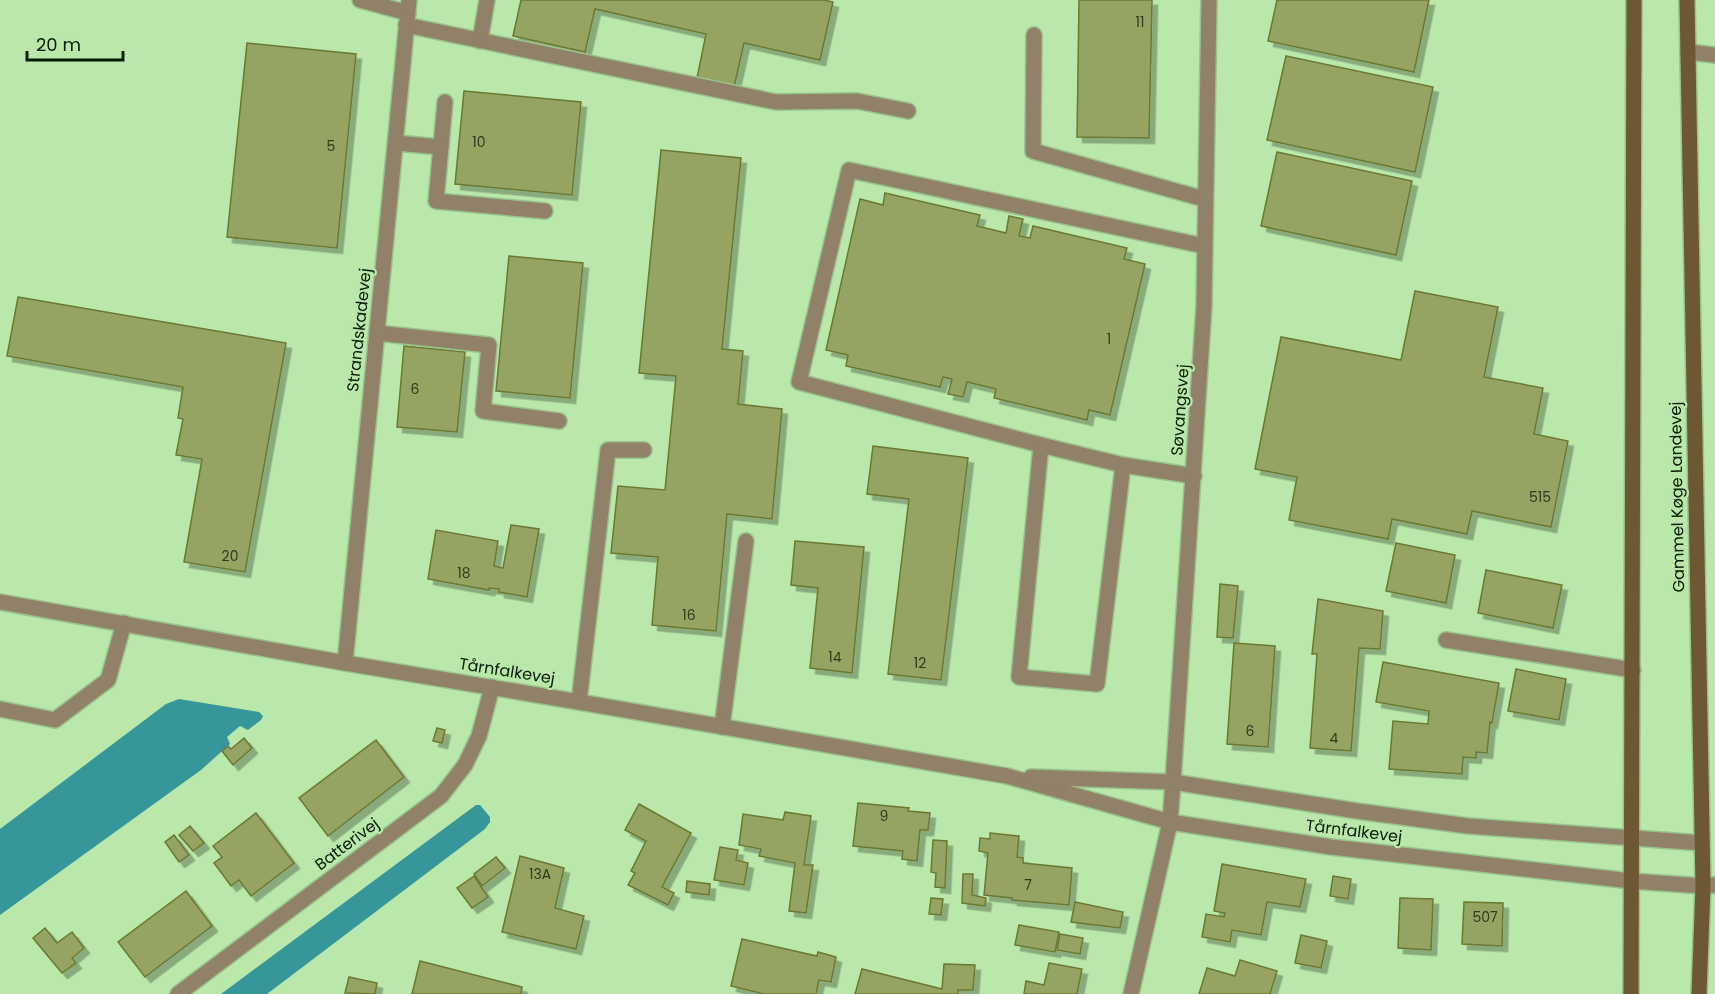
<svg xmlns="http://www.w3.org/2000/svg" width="1715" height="994" font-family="Poppins,sans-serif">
<defs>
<filter id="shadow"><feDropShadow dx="5.5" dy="5.5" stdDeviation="0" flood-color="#0004"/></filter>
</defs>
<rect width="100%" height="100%" fill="#b9e8aa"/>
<g fill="#369699">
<path d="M 179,699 L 259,712 L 263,716 L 261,720 L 248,730 L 240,726 L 227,737 L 230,744 L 201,770 L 0,915 L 0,829 L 166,704 Z"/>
<path d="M 476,805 L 480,805 L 490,817 L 490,822 L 485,829 L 267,994 L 221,994 Z"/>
</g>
<g fill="#96a464" stroke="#6b7832" stroke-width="1.5" filter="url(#shadow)">
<path d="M 521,0 L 824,0 L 833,2 L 820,60 L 744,43 L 734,87 L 697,78 L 706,34 L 595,9 L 585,52 L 513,36 Z"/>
<path d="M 1079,0 L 1152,0 L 1149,138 L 1077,137 Z"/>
<path d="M 1277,0 L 1429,0 L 1414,72 L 1268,41 Z"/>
<path d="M 247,43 L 356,54 L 337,248 L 227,237 Z"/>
<path d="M 1286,56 L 1433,87 L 1415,172 L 1267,140 Z"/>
<path d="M 464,91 L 581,102 L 572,195 L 455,184 Z"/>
<path d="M 661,150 L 741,158 L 722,349 L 743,351 L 738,404 L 782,409 L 772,519 L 727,514 L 716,631 L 652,625 L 658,557 L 611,553 L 618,486 L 665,490 L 676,376 L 639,373 Z"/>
<path d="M 1277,152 L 1412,181 L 1396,255 L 1261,226 Z"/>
<path d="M 885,193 L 980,215 L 977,226 L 1006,233 L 1009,216 L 1023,219 L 1019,236 L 1030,238 L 1033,226 L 1127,248 L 1124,259 L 1145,264 L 1110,415 L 1089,410 L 1087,420 L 994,398 L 996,389 L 967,382 L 963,397 L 948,394 L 952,379 L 943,377 L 940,387 L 846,366 L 848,355 L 826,350 L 860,199 L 883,205 Z"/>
<path d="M 509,256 L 583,263 L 570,398 L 496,391 Z"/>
<path d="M 1415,291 L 1498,307 L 1484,377 L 1543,388 L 1534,434 L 1568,441 L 1551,527 L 1472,511 L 1467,534 L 1392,519 L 1388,539 L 1289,520 L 1297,477 L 1255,469 L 1281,337 L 1401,360 Z"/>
<path d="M 18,297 L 286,343 L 245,572 L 184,562 L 202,459 L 176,455 L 183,419 L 178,418 L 183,387 L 7,356 Z"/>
<path d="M 404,346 L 465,352 L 457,432 L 397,427 Z"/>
<path d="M 873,446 L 968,458 L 941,680 L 888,674 L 909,499 L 867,494 Z"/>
<path d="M 511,525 L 539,529 L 527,597 L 499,592 L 499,589 L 489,588 L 489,590 L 428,579 L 436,530 L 498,541 L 494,566 L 503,568 Z"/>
<path d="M 795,541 L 864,547 L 852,673 L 810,668 L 818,588 L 791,585 Z"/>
<path d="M 1396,543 L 1455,555 L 1446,603 L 1386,591 Z"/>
<path d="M 1486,570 L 1562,585 L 1553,628 L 1478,613 Z"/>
<path d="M 1220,584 L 1238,586 L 1233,638 L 1217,637 Z"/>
<path d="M 1318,599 L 1383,611 L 1380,649 L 1359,648 L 1351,751 L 1310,748 L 1317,654 L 1312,654 Z"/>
<path d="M 1234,643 L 1275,646 L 1268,747 L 1227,744 Z"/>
<path d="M 1383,662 L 1499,683 L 1492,723 L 1490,722 L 1487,753 L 1476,752 L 1476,758 L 1463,757 L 1462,774 L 1389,769 L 1393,721 L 1428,724 L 1429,711 L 1376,702 Z"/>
<path d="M 1516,669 L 1566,679 L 1559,720 L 1508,711 Z"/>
<path d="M 437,728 L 445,730 L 442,743 L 433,741 Z"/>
<path d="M 244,738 L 252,748 L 233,765 L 222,751 L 228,746 L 231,749 Z"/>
<path d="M 376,740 L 404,777 L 328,836 L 299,798 Z"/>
<path d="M 858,803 L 909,808 L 908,811 L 930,813 L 928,830 L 920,830 L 917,861 L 902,859 L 903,851 L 853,846 Z"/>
<path d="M 639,804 L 691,833 L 662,887 L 674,893 L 668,905 L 628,885 L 635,873 L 631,871 L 646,841 L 625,830 Z"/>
<path d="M 785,812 L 811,816 L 804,865 L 813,865 L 806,913 L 789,911 L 795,863 L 759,856 L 761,849 L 739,845 L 743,814 L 783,820 Z"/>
<path d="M 256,813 L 294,863 L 251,896 L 239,880 L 231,886 L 214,863 L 222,857 L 213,846 Z"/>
<path d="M 190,826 L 204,843 L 193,851 L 179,835 Z"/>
<path d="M 990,833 L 1019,836 L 1017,857 L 1023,858 L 1023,863 L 1072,868 L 1069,905 L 1012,900 L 1012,898 L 984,895 L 988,853 L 979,851 L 980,838 L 990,839 Z"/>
<path d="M 174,835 L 189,855 L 179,862 L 165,842 Z"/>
<path d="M 933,840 L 947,841 L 945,888 L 935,887 L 936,873 L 931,872 Z"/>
<path d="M 720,847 L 738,850 L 736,860 L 748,863 L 744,885 L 714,880 Z"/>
<path d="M 520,856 L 564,868 L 555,908 L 584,916 L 576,949 L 502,932 Z"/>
<path d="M 496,857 L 505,868 L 482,886 L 474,874 Z"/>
<path d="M 1222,864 L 1306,879 L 1300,907 L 1267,902 L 1261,935 L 1232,930 L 1230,942 L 1202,937 L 1206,914 L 1224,917 L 1225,913 L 1214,911 Z"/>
<path d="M 963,874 L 973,874 L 972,895 L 986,898 L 985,906 L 962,903 Z"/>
<path d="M 474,876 L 488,897 L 472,908 L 457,888 Z"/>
<path d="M 1333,876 L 1351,879 L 1348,899 L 1330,896 Z"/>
<path d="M 687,881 L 710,884 L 709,895 L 686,892 Z"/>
<path d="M 186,891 L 212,926 L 145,977 L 118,942 Z"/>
<path d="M 931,898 L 943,899 L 941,915 L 929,914 Z"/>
<path d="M 1400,898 L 1433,899 L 1431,950 L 1398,948 Z"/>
<path d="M 1075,902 L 1123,912 L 1120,928 L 1071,922 Z"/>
<path d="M 1464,902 L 1503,903 L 1502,946 L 1462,944 Z"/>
<path d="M 1019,925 L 1059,932 L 1055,952 L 1015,945 Z"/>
<path d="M 45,928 L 57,943 L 72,932 L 84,948 L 72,958 L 76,963 L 62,973 L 33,938 Z"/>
<path d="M 1060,934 L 1083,938 L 1080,954 L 1057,950 Z"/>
<path d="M 1301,935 L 1327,941 L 1321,968 L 1295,963 Z"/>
<path d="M 742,939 L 817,956 L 818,952 L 836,957 L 831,982 L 819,980 L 816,994 L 764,994 L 731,986 Z"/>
<path d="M 1240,960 L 1277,971 L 1270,994 L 1199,994 L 1207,968 L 1235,976 Z"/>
<path d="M 420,961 L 522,987 L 521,994 L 412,994 Z"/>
<path d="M 1049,963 L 1082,969 L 1077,994 L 1024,994 L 1026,981 L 1044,985 Z"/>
<path d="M 944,964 L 975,965 L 973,990 L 958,990 L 958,994 L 855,994 L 862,969 L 942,989 Z"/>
<path d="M 349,977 L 377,983 L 375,994 L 345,993 Z"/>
</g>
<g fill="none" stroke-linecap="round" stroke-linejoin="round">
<g stroke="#99c38c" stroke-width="18">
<g id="service">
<path d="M 360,0 L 408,13"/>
<path d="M 406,25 L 776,102 L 857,101 L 908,111"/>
<path d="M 1034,35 L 1033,151 L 1204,199"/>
<path d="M 480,41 L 487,0"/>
<path d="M 445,102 L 436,201 L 545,211"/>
<path d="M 396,143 L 441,147"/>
<path d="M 377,333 L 489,345 L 483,411 L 559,421"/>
<path d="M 1041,445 L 799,382 L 849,170 L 1204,246"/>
<path d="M 1123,465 L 1097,684 L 1019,677 L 1041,445 L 1123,465 L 1194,476"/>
<path d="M 1446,640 L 1633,670"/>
<path d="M 579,702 L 608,450 L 644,450"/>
<path d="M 0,709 L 55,720 L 108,680 L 124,623"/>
<path d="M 722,727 L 746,541"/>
</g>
</g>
<g stroke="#99c38c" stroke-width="18">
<g id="minor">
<path d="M 1688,52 L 1715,55"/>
<path d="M 345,663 L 409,0"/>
<path d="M 1703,886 L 1715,885"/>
<path d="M 178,994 L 441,796 L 465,765 L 479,736 L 492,687"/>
<path d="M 1131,994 L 1170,822 L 1173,782 L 1204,306 L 1209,0"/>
</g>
</g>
<g stroke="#99c38c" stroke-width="18">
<g id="tertiary">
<path d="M 0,602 L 345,663 L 579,702 L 1007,776 L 1170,822 L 1331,847 L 1631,881 L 1703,886"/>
<path d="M 1031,777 L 1173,782 L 1357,811 L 1468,826 L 1702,843"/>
</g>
</g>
<g stroke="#99c38c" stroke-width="18">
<g id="secondary">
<path d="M 1687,0 L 1703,886 L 1699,994"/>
<path d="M 1631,994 L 1634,0"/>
</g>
</g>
<use href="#service" stroke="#918169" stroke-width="15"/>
<use href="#minor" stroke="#918169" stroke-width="15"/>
<use href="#tertiary" stroke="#918169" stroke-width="15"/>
<use href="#secondary" stroke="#6e5733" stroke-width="15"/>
</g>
<g text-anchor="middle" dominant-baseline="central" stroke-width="4.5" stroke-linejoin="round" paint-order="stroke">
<g font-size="14" fill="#2c3c1c">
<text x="1140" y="22">11</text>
<text x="479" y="142">10</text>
<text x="331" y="146">5</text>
<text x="1109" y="339">1</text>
<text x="415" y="389">6</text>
<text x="1540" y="497">515</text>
<text x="230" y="556">20</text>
<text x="464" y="573">18</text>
<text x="689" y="615">16</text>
<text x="835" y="657">14</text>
<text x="920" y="663">12</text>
<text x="1250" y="731">6</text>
<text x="1334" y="738">4</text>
<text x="884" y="816">9</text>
<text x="540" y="874">13A</text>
<text x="1028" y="885">7</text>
<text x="1485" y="917">507</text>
</g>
<g font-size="16" fill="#081904" stroke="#b9e8aa">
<text transform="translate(359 330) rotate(-84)">Strandskadevej</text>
<text transform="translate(1180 410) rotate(-86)">Søvangsvej</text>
<text transform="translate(1677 497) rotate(-91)">Gammel Køge Landevej</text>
<text transform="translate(507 671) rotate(9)">Tårnfalkevej</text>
<text transform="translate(1354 831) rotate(7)">Tårnfalkevej</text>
<text transform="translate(347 844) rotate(-37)">Batterivej</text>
</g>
</g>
<path d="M27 51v9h96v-9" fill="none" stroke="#081904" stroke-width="3"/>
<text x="36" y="51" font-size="18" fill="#081904" stroke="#b9e8aa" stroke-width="4.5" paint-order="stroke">20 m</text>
</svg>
